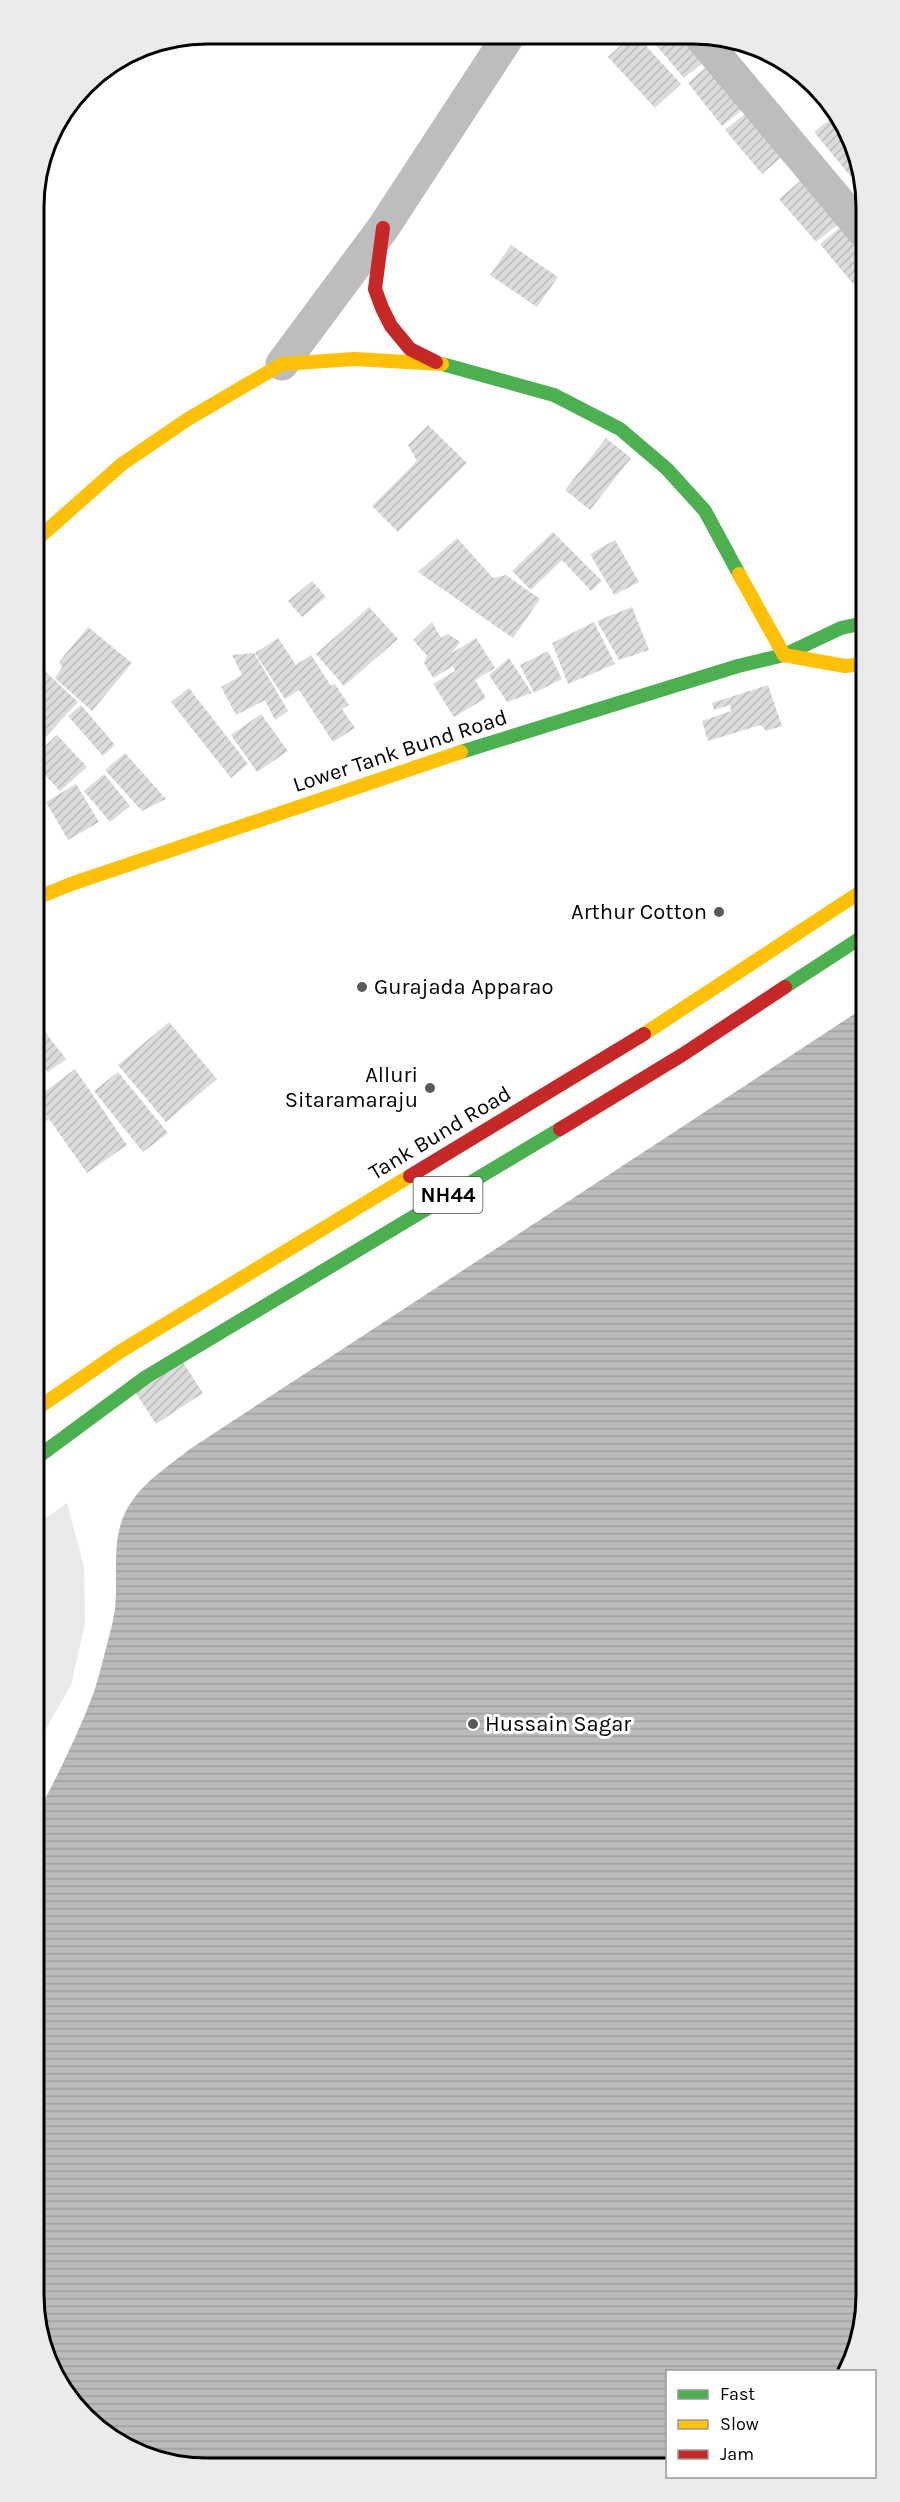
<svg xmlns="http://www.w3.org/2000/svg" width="900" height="2502" font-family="Karla,sans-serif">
<defs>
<pattern id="water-rules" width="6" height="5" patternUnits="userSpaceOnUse" patternTransform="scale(1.5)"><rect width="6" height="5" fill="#bbb"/><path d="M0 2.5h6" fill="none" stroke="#9f9f9f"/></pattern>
<pattern id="building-hatch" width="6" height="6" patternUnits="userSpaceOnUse" patternTransform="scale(1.5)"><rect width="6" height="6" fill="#dcdcdc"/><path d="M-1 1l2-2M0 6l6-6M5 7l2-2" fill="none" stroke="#bbb"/></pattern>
</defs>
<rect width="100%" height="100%" fill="#fff"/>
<path fill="#e9e9e9" d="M 67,1503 L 84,1566 L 85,1623 L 71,1685 L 36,1746 L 35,1526 Z"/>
<path fill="url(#water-rules)" d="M 865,1007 L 867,2307 L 854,2362 L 848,2371 L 668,2372 L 667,2466 L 173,2466 L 84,2419 L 36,2330 L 36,1817 C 57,1776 78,1735 94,1692 C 101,1670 106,1647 112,1625 C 123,1583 105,1539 132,1501 C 146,1480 170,1465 190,1449 Z"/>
<g fill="url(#building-hatch)">
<path d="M 631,36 L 637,36 L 681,84 L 655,108 L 608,57 Z"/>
<path d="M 653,36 L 688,36 L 707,59 L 684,78 L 650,38 Z"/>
<path d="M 710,64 L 746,107 L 722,126 L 688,83 Z"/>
<path d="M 750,110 L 786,153 L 762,174 L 725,130 Z"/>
<path d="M 834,116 L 862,170 L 852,178 L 814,132 Z"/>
<path d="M 864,173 L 864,190 L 855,180 Z"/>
<path d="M 805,177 L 842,221 L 816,242 L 779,199 Z"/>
<path d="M 848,221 L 864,240 L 864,287 L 859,291 L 820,244 Z"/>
<path d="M 511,245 L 558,277 L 537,307 L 490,275 Z"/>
<path d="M 428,425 L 467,463 L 398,532 L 372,506 L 417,461 L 408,445 Z"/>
<path d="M 606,438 L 631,458 L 590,510 L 565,490 Z"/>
<path d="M 553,532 L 602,581 L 591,591 L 562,560 L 531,590 L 512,571 Z"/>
<path d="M 457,538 L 493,578 L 506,575 L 540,599 L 513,638 L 418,572 Z"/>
<path d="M 615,540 L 639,582 L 614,595 L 590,554 Z"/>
<path d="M 312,581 L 326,597 L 302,617 L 288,601 Z"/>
<path d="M 369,607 L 398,639 L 344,686 L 316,654 Z"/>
<path d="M 632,607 L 649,650 L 619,660 L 597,621 Z"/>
<path d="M 432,622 L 441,638 L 448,634 L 460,642 L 452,653 L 476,638 L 495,668 L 475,680 L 486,698 L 454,717 L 433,684 L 455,671 L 453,666 L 433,678 L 424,663 L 427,656 L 413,640 Z"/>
<path d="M 594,622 L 615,664 L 568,684 L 552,643 Z"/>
<path d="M 88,627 L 132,663 L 92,711 L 55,678 L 62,667 L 59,662 Z"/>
<path d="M 278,638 L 296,665 L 311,655 L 331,686 L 335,684 L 349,705 L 342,709 L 355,728 L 333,742 L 299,690 L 285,699 L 255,653 Z"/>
<path d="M 548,651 L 562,679 L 534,693 L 520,665 Z"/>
<path d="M 254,653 L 288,711 L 275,720 L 265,700 L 236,715 L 221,687 L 242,675 L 232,655 Z"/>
<path d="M 509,658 L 532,693 L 507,702 L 489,675 Z"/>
<path d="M 34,661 L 78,702 L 43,740 L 34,731 Z"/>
<path d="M 768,685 L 782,726 L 766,731 L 761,725 L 708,741 L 702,721 L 731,711 L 730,705 L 714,710 L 712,703 Z"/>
<path d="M 189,688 L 248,764 L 231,778 L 171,702 Z"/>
<path d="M 81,705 L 115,745 L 103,756 L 68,716 Z"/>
<path d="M 261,714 L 288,751 L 257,772 L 231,735 Z"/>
<path d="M 57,735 L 87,767 L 60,791 L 34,763 L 34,756 Z"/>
<path d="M 125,753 L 166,799 L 142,811 L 105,770 Z"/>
<path d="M 104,774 L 130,806 L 110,822 L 84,791 Z"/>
<path d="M 76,784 L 99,822 L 68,840 L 46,802 Z"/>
<path d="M 35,1019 L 66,1059 L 48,1072 L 35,1055 Z"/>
<path d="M 169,1022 L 217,1079 L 166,1122 L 118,1065 Z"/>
<path d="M 35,1062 L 43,1072 L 35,1079 Z"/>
<path d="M 75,1069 L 127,1145 L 87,1173 L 35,1099 Z"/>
<path d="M 118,1072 L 168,1133 L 143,1152 L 94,1091 Z"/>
<path d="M 35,1105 L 49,1119 L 35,1129 Z"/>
<path d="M 182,1361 L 203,1393 L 156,1424 L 135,1392 Z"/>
</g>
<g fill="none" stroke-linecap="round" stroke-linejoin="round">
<g stroke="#bdbdbd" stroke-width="33">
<path d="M 700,36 L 864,232"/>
<path d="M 282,364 L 383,228 L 509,35"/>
</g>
<g stroke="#4caf50" stroke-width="14">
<path d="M 442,364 L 554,395 L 620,429 L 667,469 L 705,511 L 739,574"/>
<path d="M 461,752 L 738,666 L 784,655 L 841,628 L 864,623"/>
<path d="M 785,987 L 865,935"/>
<path d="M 35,1459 L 146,1377 L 560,1129"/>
</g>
<g stroke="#ffc107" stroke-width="14">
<path d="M 34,542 L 122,464 L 188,419 L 282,364 L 354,359 L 442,364"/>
<path d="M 739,574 L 784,655"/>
<path d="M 784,655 L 845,666 L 864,664"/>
<path d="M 34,899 L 71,884 L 461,752"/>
<path d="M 644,1034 L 865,889"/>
<path d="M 35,1410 L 121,1351 L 410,1176"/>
</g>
<g stroke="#c62828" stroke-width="14">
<path d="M 383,228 L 375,289 L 382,308 L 391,326 L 410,349 L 436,362"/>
<path d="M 560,1129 L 682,1055 L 785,987"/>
<path d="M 410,1176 L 644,1034"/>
</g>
</g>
<g fill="#595959" stroke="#fff" stroke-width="2">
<circle cx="719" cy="912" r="6"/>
<circle cx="362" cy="987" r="6"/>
<circle cx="430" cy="1088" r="6"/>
<circle cx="473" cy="1724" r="6"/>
</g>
<g text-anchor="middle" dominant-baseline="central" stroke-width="6" stroke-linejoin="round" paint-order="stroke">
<rect fill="#fff" stroke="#4c4c4c" stroke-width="1.5" x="413.5" y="1177" width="69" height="36" rx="4.5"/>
<g font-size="21" font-weight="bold" fill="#000">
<text x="448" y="1195">NH44</text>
</g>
<g font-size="22" fill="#000" stroke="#fff">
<text transform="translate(400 751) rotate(-18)">Lower Tank Bund Road</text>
<text transform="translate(440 1133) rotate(-31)">Tank Bund Road</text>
</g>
<g font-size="22" fill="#000" stroke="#fff" text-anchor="end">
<text x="707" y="912">Arthur Cotton</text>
<text x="374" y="987" text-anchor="start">Gurajada Apparao</text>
<text x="418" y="1075">Alluri<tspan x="418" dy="25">Sitaramaraju</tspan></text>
<text x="485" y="1724" text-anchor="start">Hussain Sagar</text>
</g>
</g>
<path d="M0 0H900V2502H0ZM207 44H693A163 163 0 0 1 856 207V2295A163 163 0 0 1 693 2458H207A163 163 0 0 1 44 2295V207A163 163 0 0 1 207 44Z" fill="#ebebeb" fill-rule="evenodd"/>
<path fill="none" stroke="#000" stroke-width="3" d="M207 44H693A163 163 0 0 1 856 207V2295A163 163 0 0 1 693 2458H207A163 163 0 0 1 44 2295V207A163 163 0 0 1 207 44Z"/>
<rect x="666" y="2370" width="210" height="108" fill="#ffffff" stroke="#999999" stroke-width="1.5"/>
<rect x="678" y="2390" width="30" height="9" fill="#4caf50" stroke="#999999" stroke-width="1.5"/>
<text x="720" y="2400" font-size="18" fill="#000000">Fast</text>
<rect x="678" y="2420" width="30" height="9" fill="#ffc107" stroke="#999999" stroke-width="1.5"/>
<text x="720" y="2430" font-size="18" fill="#000000">Slow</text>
<rect x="678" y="2450" width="30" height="9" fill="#c62828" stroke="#999999" stroke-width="1.5"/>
<text x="720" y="2460" font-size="18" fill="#000000">Jam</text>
</svg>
